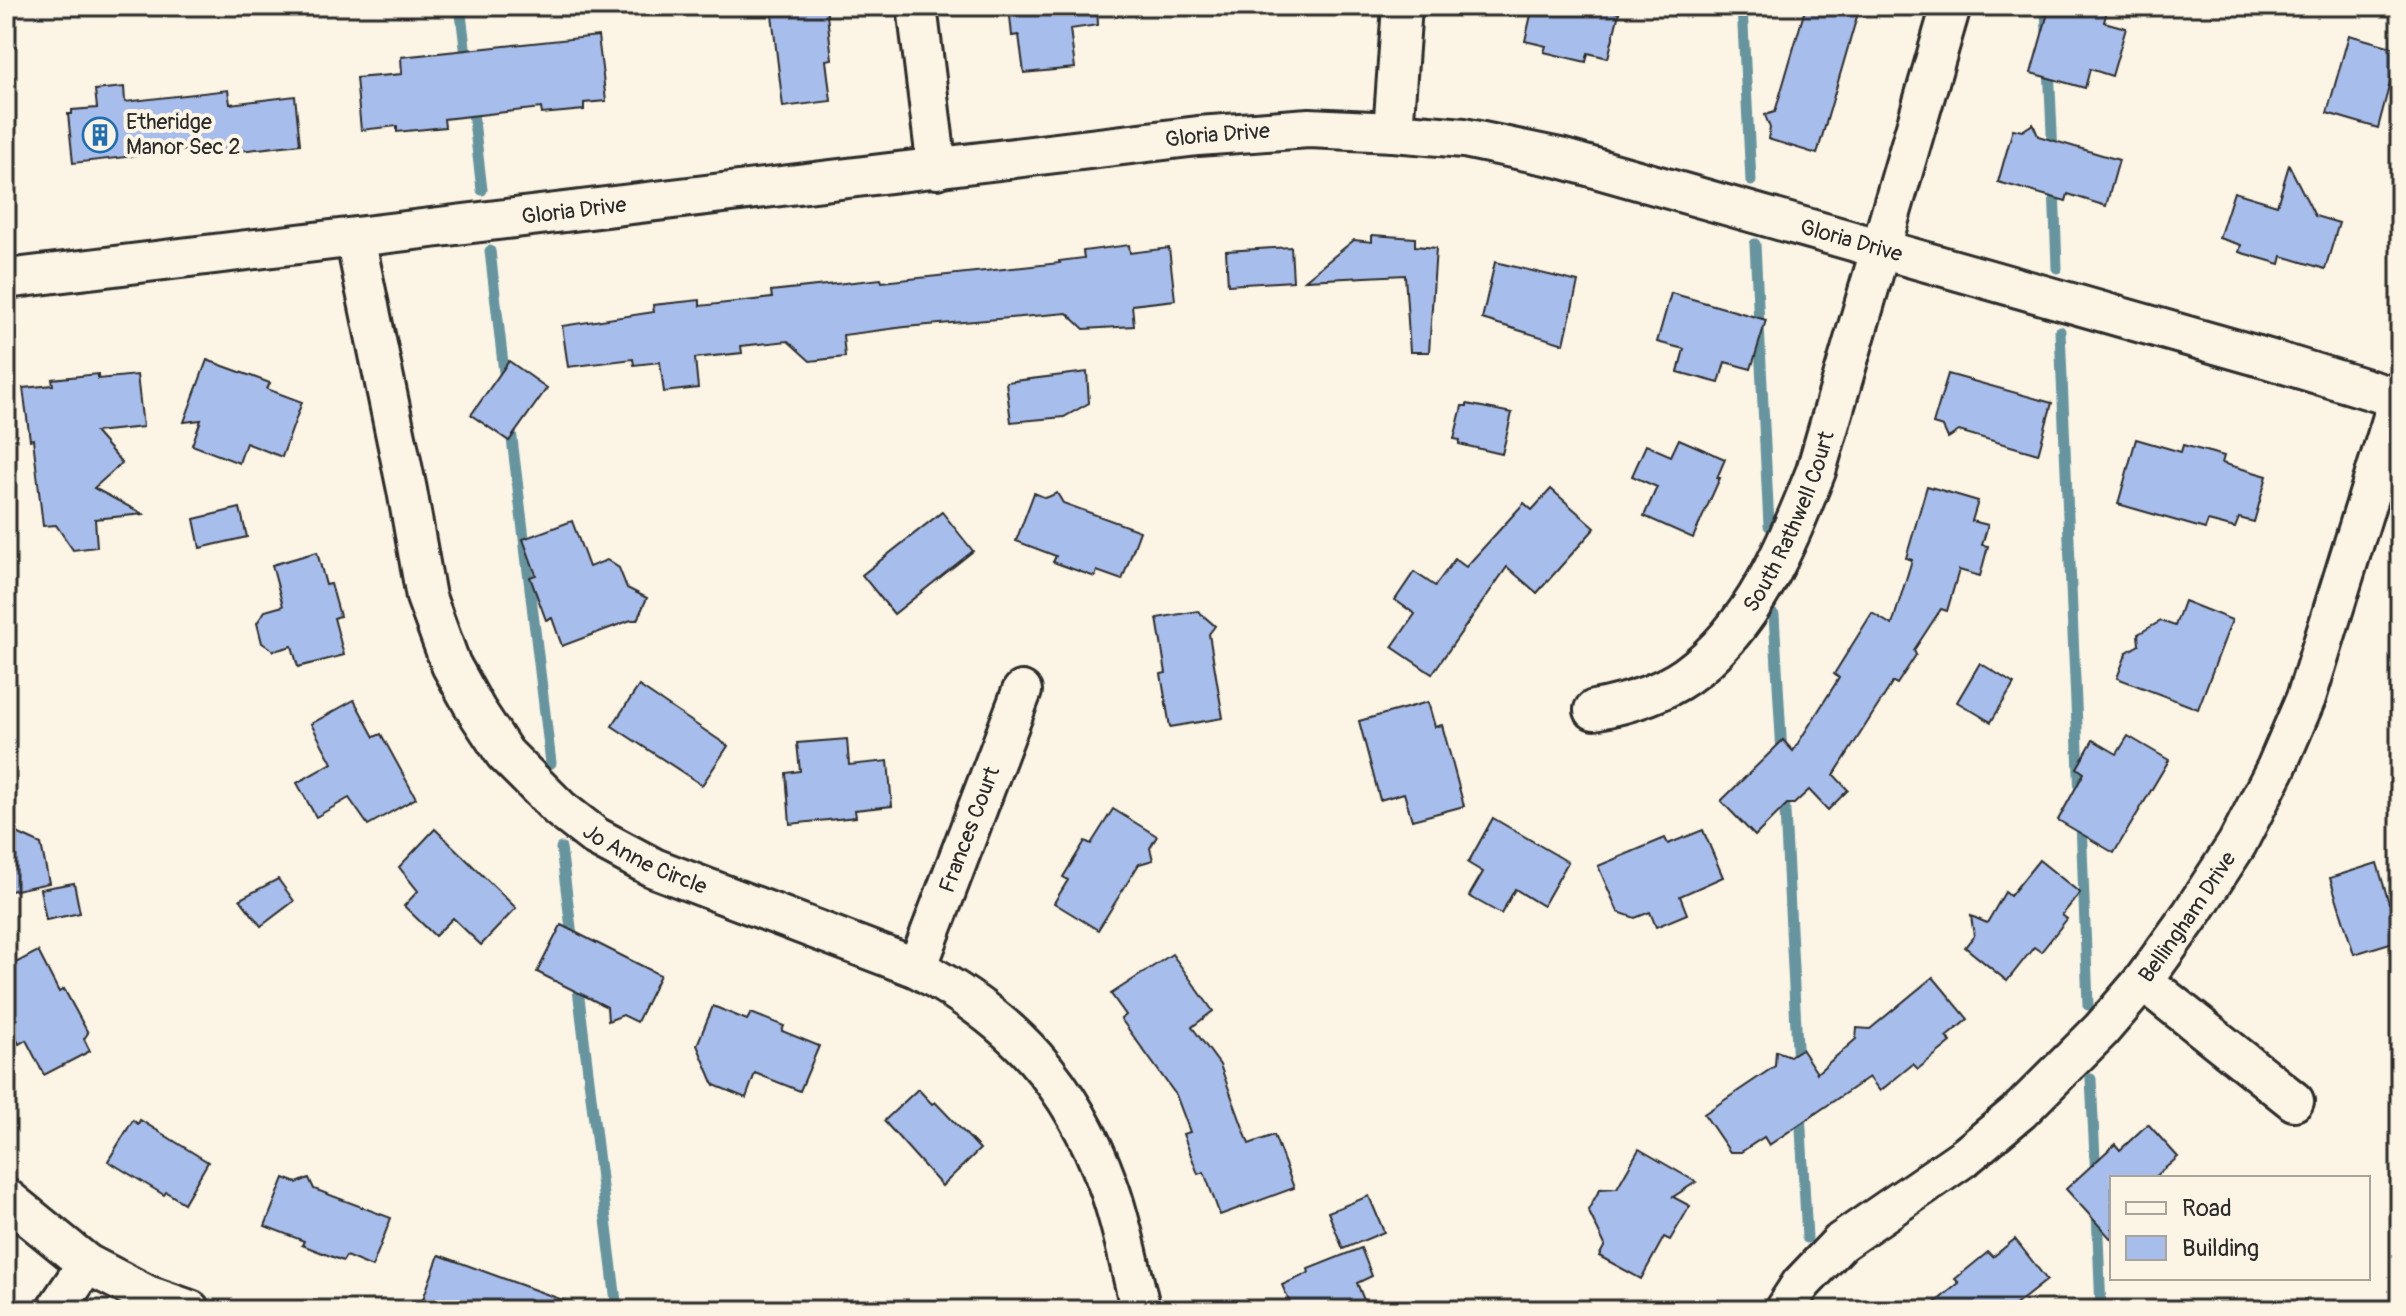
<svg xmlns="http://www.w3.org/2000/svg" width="2406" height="1316" font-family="Pangolin,sans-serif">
<rect width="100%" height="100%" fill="#fcf5e5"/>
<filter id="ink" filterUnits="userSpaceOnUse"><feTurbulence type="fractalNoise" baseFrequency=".0125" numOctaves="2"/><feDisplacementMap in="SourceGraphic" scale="16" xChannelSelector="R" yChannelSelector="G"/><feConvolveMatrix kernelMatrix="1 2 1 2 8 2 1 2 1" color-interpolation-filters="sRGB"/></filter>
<g filter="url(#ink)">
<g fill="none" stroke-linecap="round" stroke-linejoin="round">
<g stroke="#66949f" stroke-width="11">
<path d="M 460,6 L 467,63"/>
<path d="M 1742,6 L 1751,181"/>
<path d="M 2046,6 L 2047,32"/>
<path d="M 2049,65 L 2053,156"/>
<path d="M 472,104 L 482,190"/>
<path d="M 2054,185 L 2057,268"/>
<path d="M 1755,244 L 1769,526"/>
<path d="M 490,251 L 505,381"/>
<path d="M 2060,331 L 2080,796"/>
<path d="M 510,422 L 551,763"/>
<path d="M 1774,615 L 1782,754"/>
<path d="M 1784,792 L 1798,1066"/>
<path d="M 2081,821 L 2088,1005"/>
<path d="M 561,848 L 573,944"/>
<path d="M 577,981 L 617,1310"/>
<path d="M 2091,1079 L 2096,1178"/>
<path d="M 1800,1111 L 1807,1238"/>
<path d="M 2097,1211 L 2101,1310"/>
</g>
</g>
<g fill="#a7beec" stroke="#2b2b2b" stroke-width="2">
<path d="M 771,6 L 826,6 L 832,59 L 826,60 L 831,101 L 783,107 Z"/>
<path d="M 1009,6 L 1097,6 L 1098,25 L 1070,29 L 1075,68 L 1024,73 L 1019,35 L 1012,36 Z"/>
<path d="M 1533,6 L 1591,6 L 1619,13 L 1608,58 L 1588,53 L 1586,62 L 1544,52 L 1546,46 L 1525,41 Z"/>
<path d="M 1806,6 L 1860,6 L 1817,154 L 1768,139 L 1770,128 L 1765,115 L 1775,112 Z"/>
<path d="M 2050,6 L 2108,6 L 2104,22 L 2126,28 L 2112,76 L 2090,69 L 2085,88 L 2031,73 Z"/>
<path d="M 2349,35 L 2399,49 L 2378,128 L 2327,113 Z"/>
<path d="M 598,36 L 606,101 L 584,103 L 584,110 L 542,114 L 541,108 L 444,119 L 445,127 L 397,132 L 397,126 L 361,130 L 356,78 L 402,74 L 401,57 Z"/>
<path d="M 124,87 L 125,102 L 228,90 L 230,104 L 295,96 L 300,144 L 215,154 L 214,147 L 73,163 L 68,114 L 72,114 L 72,110 L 97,108 L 95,90 Z"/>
<path d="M 2033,124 L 2038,136 L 2119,160 L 2106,206 L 2068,194 L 2066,201 L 1998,182 L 2013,129 L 2022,131 Z"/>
<path d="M 2289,165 L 2315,216 L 2339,223 L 2325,269 L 2282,256 L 2280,264 L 2239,252 L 2241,245 L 2219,238 L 2234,192 L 2277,205 Z"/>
<path d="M 1372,235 L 1415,238 L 1415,246 L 1436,248 L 1429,352 L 1410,352 L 1405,275 L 1305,280 L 1354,240 L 1372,242 Z"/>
<path d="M 1129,245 L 1130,253 L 1169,248 L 1175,300 L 1132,305 L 1134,326 L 1084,329 L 1067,313 L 905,327 L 843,335 L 845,357 L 810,361 L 788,341 L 741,346 L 742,353 L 695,358 L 698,388 L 664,392 L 660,362 L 634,365 L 633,359 L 568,367 L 562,326 L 654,312 L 653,305 L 700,300 L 700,306 L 772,298 L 771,291 L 881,279 L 882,282 L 1060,263 L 1059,261 L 1084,258 L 1083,251 Z"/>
<path d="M 1291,247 L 1293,281 L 1228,285 L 1226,251 Z"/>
<path d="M 1495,262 L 1578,282 L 1564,344 L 1482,319 Z"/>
<path d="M 1671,293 L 1766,320 L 1751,369 L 1725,362 L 1719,383 L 1678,372 L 1684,349 L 1657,342 Z"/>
<path d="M 207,360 L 270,383 L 267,389 L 302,402 L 282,457 L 246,443 L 239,463 L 192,445 L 201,420 L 184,422 Z"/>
<path d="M 509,361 L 547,388 L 509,441 L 471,415 Z"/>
<path d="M 1087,372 L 1089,403 L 1064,417 L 1011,422 L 1006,382 Z"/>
<path d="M 98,374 L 98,379 L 137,375 L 143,427 L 95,432 L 122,463 L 94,488 L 143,514 L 95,519 L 97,547 L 73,550 L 56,525 L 43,526 L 33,439 L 30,440 L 23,388 L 53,385 L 52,379 Z"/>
<path d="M 1948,374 L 2052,403 L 2038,454 L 1959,431 L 1948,438 L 1943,427 L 1933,424 Z"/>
<path d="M 1467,404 L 1512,413 L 1502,454 L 1459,444 L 1460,440 L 1454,439 L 1462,406 L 1467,406 Z"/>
<path d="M 1679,439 L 1725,459 L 1717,478 L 1720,478 L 1693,538 L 1644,516 L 1657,487 L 1632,476 L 1646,445 L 1671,456 Z"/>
<path d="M 2136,439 L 2181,452 L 2183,445 L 2224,456 L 2222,463 L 2267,476 L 2254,522 L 2239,518 L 2235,528 L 2208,521 L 2205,529 L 2118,504 Z"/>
<path d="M 1927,486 L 1978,501 L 1972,521 L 1988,525 L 1982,545 L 1988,546 L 1980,576 L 1959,570 L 1947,611 L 1941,609 L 1914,650 L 1916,655 L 1897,684 L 1893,682 L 1834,775 L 1848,790 L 1828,810 L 1809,790 L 1794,804 L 1787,804 L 1755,836 L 1721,801 L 1783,740 L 1793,751 L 1839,678 L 1834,674 L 1872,613 L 1892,625 L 1912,560 L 1906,558 Z"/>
<path d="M 1551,489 L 1595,528 L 1537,593 L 1507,567 L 1432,674 L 1392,647 L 1415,614 L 1395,600 L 1414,572 L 1435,586 L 1455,559 L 1466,567 L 1524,503 L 1532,510 Z"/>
<path d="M 1034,493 L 1046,498 L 1057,493 L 1063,503 L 1140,531 L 1122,580 L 1097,571 L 1095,577 L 1053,562 L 1056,556 L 1016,541 Z"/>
<path d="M 240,508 L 247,537 L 200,548 L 194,519 Z"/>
<path d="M 942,512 L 973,551 L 894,614 L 862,575 Z"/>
<path d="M 572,521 L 589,567 L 607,560 L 619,568 L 627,588 L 647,598 L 637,620 L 631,620 L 562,646 L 552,618 L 546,620 L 530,577 L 536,575 L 523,539 Z"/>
<path d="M 317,552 L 326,585 L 331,584 L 340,616 L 334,618 L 344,655 L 298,667 L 292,646 L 274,651 L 262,643 L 257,623 L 265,611 L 283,606 L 272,565 Z"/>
<path d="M 2184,601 L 2232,620 L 2198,709 L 2117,678 L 2127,652 L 2139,645 L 2138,634 L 2161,621 L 2175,626 Z"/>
<path d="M 1198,611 L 1215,626 L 1209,634 L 1223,718 L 1170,727 L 1161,674 L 1166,673 L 1157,618 Z"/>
<path d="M 1980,663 L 2014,684 L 1991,722 L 1957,702 Z"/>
<path d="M 639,686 L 728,746 L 702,785 L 612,726 Z"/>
<path d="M 354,700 L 374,737 L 381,734 L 416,798 L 368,825 L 349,798 L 316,817 L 297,783 L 332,763 L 311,724 Z"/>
<path d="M 1428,702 L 1435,727 L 1442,725 L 1464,806 L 1412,820 L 1404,793 L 1380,800 L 1359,721 Z"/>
<path d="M 2128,736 L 2169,760 L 2114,853 L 2058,820 L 2084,773 L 2077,768 L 2093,740 L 2117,754 Z"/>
<path d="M 847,739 L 849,765 L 888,761 L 892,806 L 855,810 L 856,817 L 790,824 L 786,773 L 800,771 L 797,743 Z"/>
<path d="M 1113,809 L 1157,836 L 1150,848 L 1153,860 L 1139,864 L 1098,930 L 1054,903 L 1068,880 L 1063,877 L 1085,841 L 1091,844 Z"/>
<path d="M 1493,818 L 1568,862 L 1543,906 L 1515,889 L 1501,914 L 1469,896 L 1483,872 L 1468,863 Z"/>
<path d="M 6,828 L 41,844 L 49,883 L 6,892 Z"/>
<path d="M 435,829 L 516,908 L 481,945 L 453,918 L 435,936 L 404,906 L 418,891 L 399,867 Z"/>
<path d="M 1703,830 L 1723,877 L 1680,896 L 1687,914 L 1656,927 L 1650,912 L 1635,918 L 1618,912 L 1598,866 L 1665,838 L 1668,844 Z"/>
<path d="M 2039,860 L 2080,893 L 2062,915 L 2067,919 L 2041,952 L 2034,947 L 2007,981 L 1965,947 L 1974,936 L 1971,916 L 1987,923 L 2005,892 L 2010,896 Z"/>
<path d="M 2377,863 L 2389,903 L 2400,900 L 2400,940 L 2354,954 L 2330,878 Z"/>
<path d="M 278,879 L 294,901 L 261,926 L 240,899 Z"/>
<path d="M 74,883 L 80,913 L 46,920 L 40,889 Z"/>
<path d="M 561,925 L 660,975 L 637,1022 L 623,1015 L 608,1021 L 607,1007 L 537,972 Z"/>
<path d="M 38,951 L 59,992 L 64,989 L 88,1033 L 84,1039 L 90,1051 L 44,1075 L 26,1040 L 19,1044 L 6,1019 L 6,968 Z"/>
<path d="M 1172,954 L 1213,1011 L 1192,1027 L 1220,1065 L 1249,1144 L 1274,1135 L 1294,1188 L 1220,1215 L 1204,1172 L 1198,1174 L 1183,1134 L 1190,1132 L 1176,1095 L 1121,1019 L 1126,1015 L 1111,994 Z"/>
<path d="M 1933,977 L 1968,1019 L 1946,1037 L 1951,1042 L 1918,1069 L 1913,1064 L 1880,1091 L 1869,1077 L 1769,1145 L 1764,1137 L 1741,1152 L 1730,1152 L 1704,1114 L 1775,1066 L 1776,1051 L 1790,1056 L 1801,1049 L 1817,1073 L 1856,1039 L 1857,1028 L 1870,1029 Z"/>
<path d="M 713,1006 L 747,1020 L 751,1013 L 784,1026 L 782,1031 L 819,1046 L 800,1091 L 755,1073 L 746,1098 L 714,1085 L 697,1045 Z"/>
<path d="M 918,1089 L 932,1104 L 935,1102 L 980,1149 L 942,1186 L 884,1121 Z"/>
<path d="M 133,1120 L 138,1124 L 140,1120 L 208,1162 L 184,1203 L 166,1192 L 164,1195 L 108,1161 Z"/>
<path d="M 2148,1124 L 2178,1157 L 2154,1178 L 2112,1178 L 2112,1240 L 2066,1189 L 2115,1144 L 2120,1150 Z"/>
<path d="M 1639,1149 L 1696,1182 L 1673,1197 L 1690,1206 L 1670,1240 L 1664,1237 L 1641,1279 L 1599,1256 L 1605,1245 L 1588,1210 L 1600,1189 L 1617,1188 Z"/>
<path d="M 284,1178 L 297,1183 L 309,1178 L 314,1189 L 391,1218 L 372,1267 L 346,1256 L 343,1261 L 302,1245 L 304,1241 L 265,1226 Z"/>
<path d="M 1369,1196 L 1384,1232 L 1343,1249 L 1328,1212 Z"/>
<path d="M 2015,1239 L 2047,1280 L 2009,1310 L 1926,1310 L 1959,1283 L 1955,1279 L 1988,1252 L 1993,1257 Z"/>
<path d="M 1361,1248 L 1372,1276 L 1357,1283 L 1368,1310 L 1293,1310 L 1282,1285 L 1309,1273 L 1308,1269 Z"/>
<path d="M 439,1255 L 582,1307 L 582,1310 L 453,1310 L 423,1299 Z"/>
</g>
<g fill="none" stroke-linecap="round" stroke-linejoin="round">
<g stroke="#2b2b2b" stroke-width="44">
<g id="street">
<path d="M 917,6 L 937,169"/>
<path d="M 1393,132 L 1402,6"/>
<path id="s1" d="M 355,238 L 407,490 L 426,597 L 451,665 L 476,710 L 505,754 L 560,809 L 596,837 L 654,868 L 917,968 C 1013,1020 1071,1082 1108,1185 C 1123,1225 1130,1269 1141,1310"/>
<path id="s2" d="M 6,279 L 1198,136 L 1309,128 L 1393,132 L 1464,138 L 1560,158 L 2265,358 L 2400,399"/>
<path id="s3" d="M 1594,710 C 1625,704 1659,695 1686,676 C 1753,628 1787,545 1816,471 L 1951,6"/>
<path id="s4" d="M 917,968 L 1022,691"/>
<path d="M 2143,981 L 2294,1101"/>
<path d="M 6,1198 L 87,1264 L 147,1295 L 190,1310"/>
<path d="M 56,1310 L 87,1264"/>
<path id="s5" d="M 1784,1310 L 1801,1284 L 1841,1242 L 1966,1156 L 2020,1111 L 2101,1030 L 2143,981 L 2192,913 L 2237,844 L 2276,768 L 2306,698 L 2400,394"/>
</g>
</g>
<use href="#street" stroke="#fcf5e5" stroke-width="38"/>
</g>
</g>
<defs>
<g id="building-ring" transform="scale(1.8)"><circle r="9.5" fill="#fcf5e5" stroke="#1f6fb2" stroke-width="1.5"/><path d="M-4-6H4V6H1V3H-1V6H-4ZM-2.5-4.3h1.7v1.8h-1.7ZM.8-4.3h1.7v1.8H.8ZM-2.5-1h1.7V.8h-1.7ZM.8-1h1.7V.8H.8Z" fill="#1f6fb2"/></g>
</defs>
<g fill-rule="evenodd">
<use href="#building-ring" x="100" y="135"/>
</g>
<g text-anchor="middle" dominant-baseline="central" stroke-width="8" stroke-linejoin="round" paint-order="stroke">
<g font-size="22" fill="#2b2b2b" stroke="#fcf5e5" text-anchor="start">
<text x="126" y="122">Etheridge<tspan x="126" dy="25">Manor Sec 2</tspan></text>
</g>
<g font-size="22" fill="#2b2b2b" stroke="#fcf5e5">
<text stroke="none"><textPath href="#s2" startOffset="1220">Gloria Drive</textPath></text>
<text stroke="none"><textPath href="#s2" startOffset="572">Gloria Drive</textPath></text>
<text stroke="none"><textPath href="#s2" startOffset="1868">Gloria Drive</textPath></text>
<text stroke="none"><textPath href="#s3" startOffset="288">South Rathwell Court</textPath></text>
<text stroke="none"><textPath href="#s4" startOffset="148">Frances Court</textPath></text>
<text stroke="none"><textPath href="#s1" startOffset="720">Jo Anne Circle</textPath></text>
<text stroke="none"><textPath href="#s5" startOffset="568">Bellingham Drive</textPath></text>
</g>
</g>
<rect width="2406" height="1316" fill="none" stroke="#fcf5e5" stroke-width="32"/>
<rect x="16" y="16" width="2374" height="1284" fill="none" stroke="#2b2b2b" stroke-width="3" filter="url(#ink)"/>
<rect x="2110" y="1176" width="260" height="104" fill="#fcf5e5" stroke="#a8a49b" stroke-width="2"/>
<rect x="2126" y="1202" width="40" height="12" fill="#fcf5e5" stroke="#a8a49b" stroke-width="2"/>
<text x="2182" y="1216" font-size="24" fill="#2b2b2b">Road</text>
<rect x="2126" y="1236" width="40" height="24" fill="#a7beec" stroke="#a8a49b" stroke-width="2"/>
<text x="2182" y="1256" font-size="24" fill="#2b2b2b">Building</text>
</svg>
